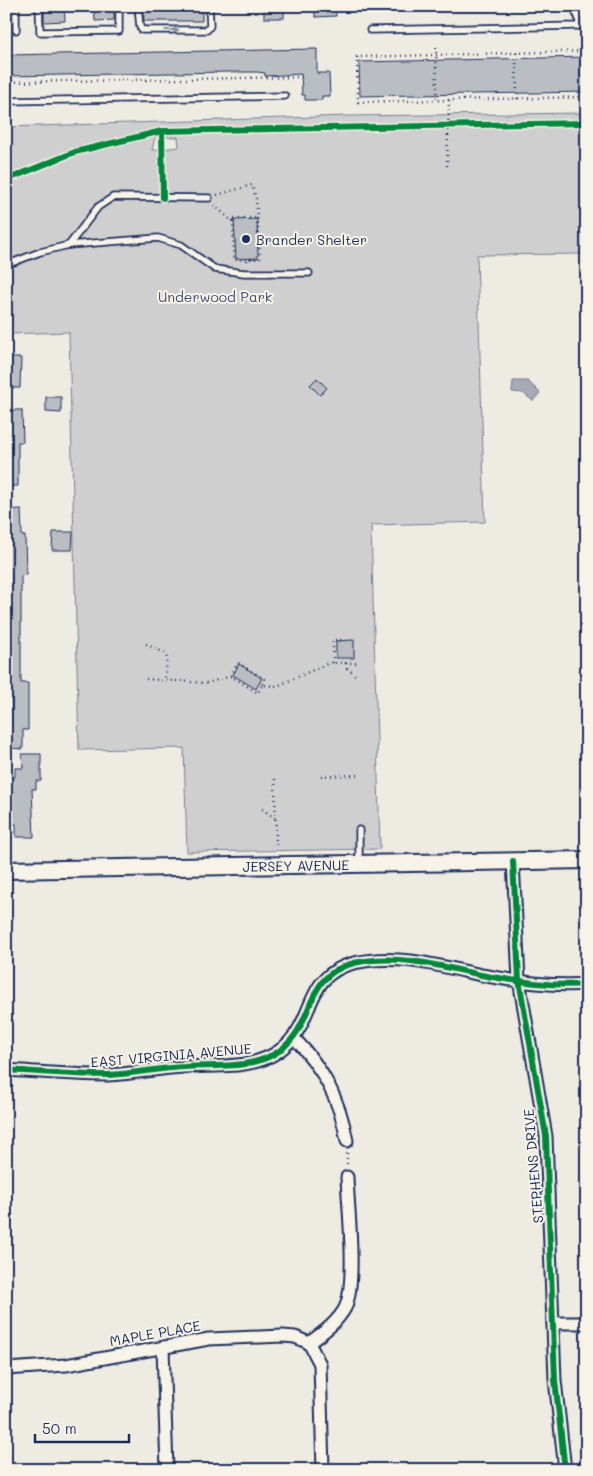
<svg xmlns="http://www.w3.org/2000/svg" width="593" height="1476" font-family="Mali,sans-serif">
<rect width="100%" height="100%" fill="#eeebe2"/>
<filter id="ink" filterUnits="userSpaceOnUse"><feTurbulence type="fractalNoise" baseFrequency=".02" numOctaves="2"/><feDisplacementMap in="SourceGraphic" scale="10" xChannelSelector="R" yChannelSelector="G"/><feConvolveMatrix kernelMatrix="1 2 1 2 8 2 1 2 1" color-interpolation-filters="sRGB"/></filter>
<g filter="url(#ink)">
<path fill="#cfcfcf" stroke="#757f96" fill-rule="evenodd" d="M 587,113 L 587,254 L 477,255 L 485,522 L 371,525 L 380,849 L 187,852 L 184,748 L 79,750 L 69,332 L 6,334 L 6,127 L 347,116 ZM 155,137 L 178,137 L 179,147 L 152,150 Z"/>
<path fill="#a6abb5" stroke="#6e7992" d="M 513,381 L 528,381 L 540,393 L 533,401 L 523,393 L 512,392 Z"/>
<g fill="#babdc2" stroke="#1b2f5e">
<path d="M 44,6 L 64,6 L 65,21 L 44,22 Z"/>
<path d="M 94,6 L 114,6 L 114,20 L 95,21 Z"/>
<path d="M 143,6 L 202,6 L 202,21 L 144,21 Z"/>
<rect x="264" y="6" width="20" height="12"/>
<path d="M 315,6 L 335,6 L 336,16 L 315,17 Z"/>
<path d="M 317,49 L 317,73 L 329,73 L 330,96 L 322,96 L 322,100 L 305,100 L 305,95 L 302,95 L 301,74 L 265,76 L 265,73 L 257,72 L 228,72 L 6,76 L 6,55 Z"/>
<path d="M 587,57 L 587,92 L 360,96 L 359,62 Z"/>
<path d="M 257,219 L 258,258 L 236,259 L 234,220 Z"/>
<path d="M 6,358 L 21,358 L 20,388 L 6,388 Z"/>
<path d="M 317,378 L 327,388 L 320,395 L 310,385 Z"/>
<path d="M 46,397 L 61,397 L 61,413 L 46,412 Z"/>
<path d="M 6,410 L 22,410 L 23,442 L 18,442 L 18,486 L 6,486 Z"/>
<path d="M 21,509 L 22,536 L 25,536 L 26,575 L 21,576 L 21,683 L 28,683 L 28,730 L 23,730 L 23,749 L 9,748 L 9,723 L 11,723 L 11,698 L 6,699 L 6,510 Z"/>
<path d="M 53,532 L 73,532 L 72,550 L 52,550 Z"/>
<path d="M 354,640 L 354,658 L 336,658 L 336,641 Z"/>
<path d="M 239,664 L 262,678 L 256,689 L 233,675 Z"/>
<path d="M 22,754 L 41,754 L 41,781 L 36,781 L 36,789 L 32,789 L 34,837 L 16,837 L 16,824 L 9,824 L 8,778 L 15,777 L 15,768 L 23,768 Z"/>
</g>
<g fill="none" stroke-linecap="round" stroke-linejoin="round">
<g stroke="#1b2f5e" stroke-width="9">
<g id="lane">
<path d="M 16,6 L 16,30"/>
<path d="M 39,6 L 40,32 L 119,31 L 119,6"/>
<path d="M 138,6 L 140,27 L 142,30 L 207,30 L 210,26 L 209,6"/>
<path d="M 370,30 L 579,26 L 578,6"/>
<path d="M 6,101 L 285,96"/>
<path d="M 69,245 L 98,207 L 113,197 L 209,198"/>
<path d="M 6,265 L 40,252 L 69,245 L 158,238 L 181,245 L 215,269 L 244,273 L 309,273"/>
<path d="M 359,830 L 359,862"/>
</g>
</g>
<g stroke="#1b2f5e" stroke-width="15">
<g id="street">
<path d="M 579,13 L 587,13"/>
<path d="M 513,861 L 519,980 L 546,1136 L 555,1380 L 565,1470"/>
<path d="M 294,1038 C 323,1068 340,1100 347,1141"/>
<path d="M 6,1070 C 40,1072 74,1075 108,1075 C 134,1074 158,1068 184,1067 C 215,1065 252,1070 279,1051 C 318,1023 301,976 354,963 C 396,953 441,966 481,975 C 515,981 553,987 587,984"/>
<path d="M 553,1323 L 587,1323"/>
<path d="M 309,1343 C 322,1333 337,1323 345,1308 C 357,1283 348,1207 347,1177"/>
<path d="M 309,1343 L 320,1364 L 323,1470"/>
<path d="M 163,1347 L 167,1470"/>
<path d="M 6,1369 L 66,1365 L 209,1339 L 283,1336 L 295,1337 L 309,1343"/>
</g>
</g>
<g stroke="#1b2f5e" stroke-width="20">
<g id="secondary">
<path id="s1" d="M 6,870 L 587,860"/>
</g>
</g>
<g stroke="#1b2f5e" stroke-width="2.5" stroke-dasharray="1 4" stroke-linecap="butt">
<path d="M 436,47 L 437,100"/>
<path d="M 587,51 L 357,57 L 358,102 L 587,97"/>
<path d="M 516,53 L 517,99"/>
<path d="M 6,82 L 303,77"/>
<path d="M 447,166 L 449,100"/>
<path d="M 217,195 L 252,185 L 256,199 L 260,259 L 247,259 L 247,264"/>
<path d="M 214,205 L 233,222 L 234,260 L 247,259"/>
<path d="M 233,222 L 233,218 L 258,218"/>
<path d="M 146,644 L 165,653 L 167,658 L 165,680"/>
<path d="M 333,663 L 333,640 L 345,640"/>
<path d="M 346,663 L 347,668 L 355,675"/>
<path d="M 231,676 L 238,663 L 264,679 L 262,685"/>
<path d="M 146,679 L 207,683 L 231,676 L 258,693 L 262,685 L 277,686 L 329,663 L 357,663"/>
<path d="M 321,776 L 357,775"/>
<path d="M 275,779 L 276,845"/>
<path d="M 262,809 L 275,818"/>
<path d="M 347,1153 L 347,1167"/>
</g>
<use href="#lane" stroke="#f7f3e8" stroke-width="5.5"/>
<use href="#street" stroke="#f7f3e8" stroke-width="11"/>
<use href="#secondary" stroke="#f7f3e8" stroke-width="16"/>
<g stroke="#f7f3e8" stroke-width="9">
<g id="cycleway">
<path d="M 162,131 L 163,198"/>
<path d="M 6,180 L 75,152 L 162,131 L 587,123"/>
<path d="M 513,861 L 519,980 L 546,1136 L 555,1380 L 565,1470"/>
<path d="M 6,1070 C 40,1072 74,1075 108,1075 C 134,1074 158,1068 184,1067 C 215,1065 252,1070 279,1051 C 318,1023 301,976 354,963 C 396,953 441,966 481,975 C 515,981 553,987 587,984"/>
</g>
</g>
<use href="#cycleway" stroke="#00873e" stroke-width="6"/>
</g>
<defs><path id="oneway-solid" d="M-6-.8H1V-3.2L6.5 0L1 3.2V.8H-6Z" transform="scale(1.25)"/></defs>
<use fill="#8991a3" href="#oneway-solid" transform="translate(172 30)"/>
</g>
<circle fill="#1b2f5e" stroke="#f7f3e8" stroke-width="2" cx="246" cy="239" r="5"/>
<g text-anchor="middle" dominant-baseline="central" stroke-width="4" stroke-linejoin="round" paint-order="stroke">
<g font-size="14" fill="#1b2f5e" stroke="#f7f3e8" text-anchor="start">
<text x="256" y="239">Brander Shelter</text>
</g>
<g font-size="14" fill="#3f4f75" stroke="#f7f3e8">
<text x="215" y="296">Underwood Park</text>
</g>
<g font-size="14" fill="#1b2f5e" stroke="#f7f3e8">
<text stroke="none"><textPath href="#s1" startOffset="290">JERSEY AVENUE</textPath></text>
<text transform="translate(171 1055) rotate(-5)">EAST VIRGINIA AVENUE</text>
<text transform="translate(533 1166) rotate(-95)">STEPHENS DRIVE</text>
<text transform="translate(155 1333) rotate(-10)">MAPLE PLACE</text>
</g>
</g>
<rect width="593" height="1476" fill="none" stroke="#f7f3e8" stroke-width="25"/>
<rect x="12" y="12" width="568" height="1451" fill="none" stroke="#1b2f5e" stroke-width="2" filter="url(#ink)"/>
<path d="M35 1434v8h94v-8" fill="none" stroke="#1b2f5e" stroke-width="2.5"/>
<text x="42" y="1434" font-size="15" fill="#1b2f5e" stroke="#f7f3e8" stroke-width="4" paint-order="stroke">50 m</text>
</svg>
